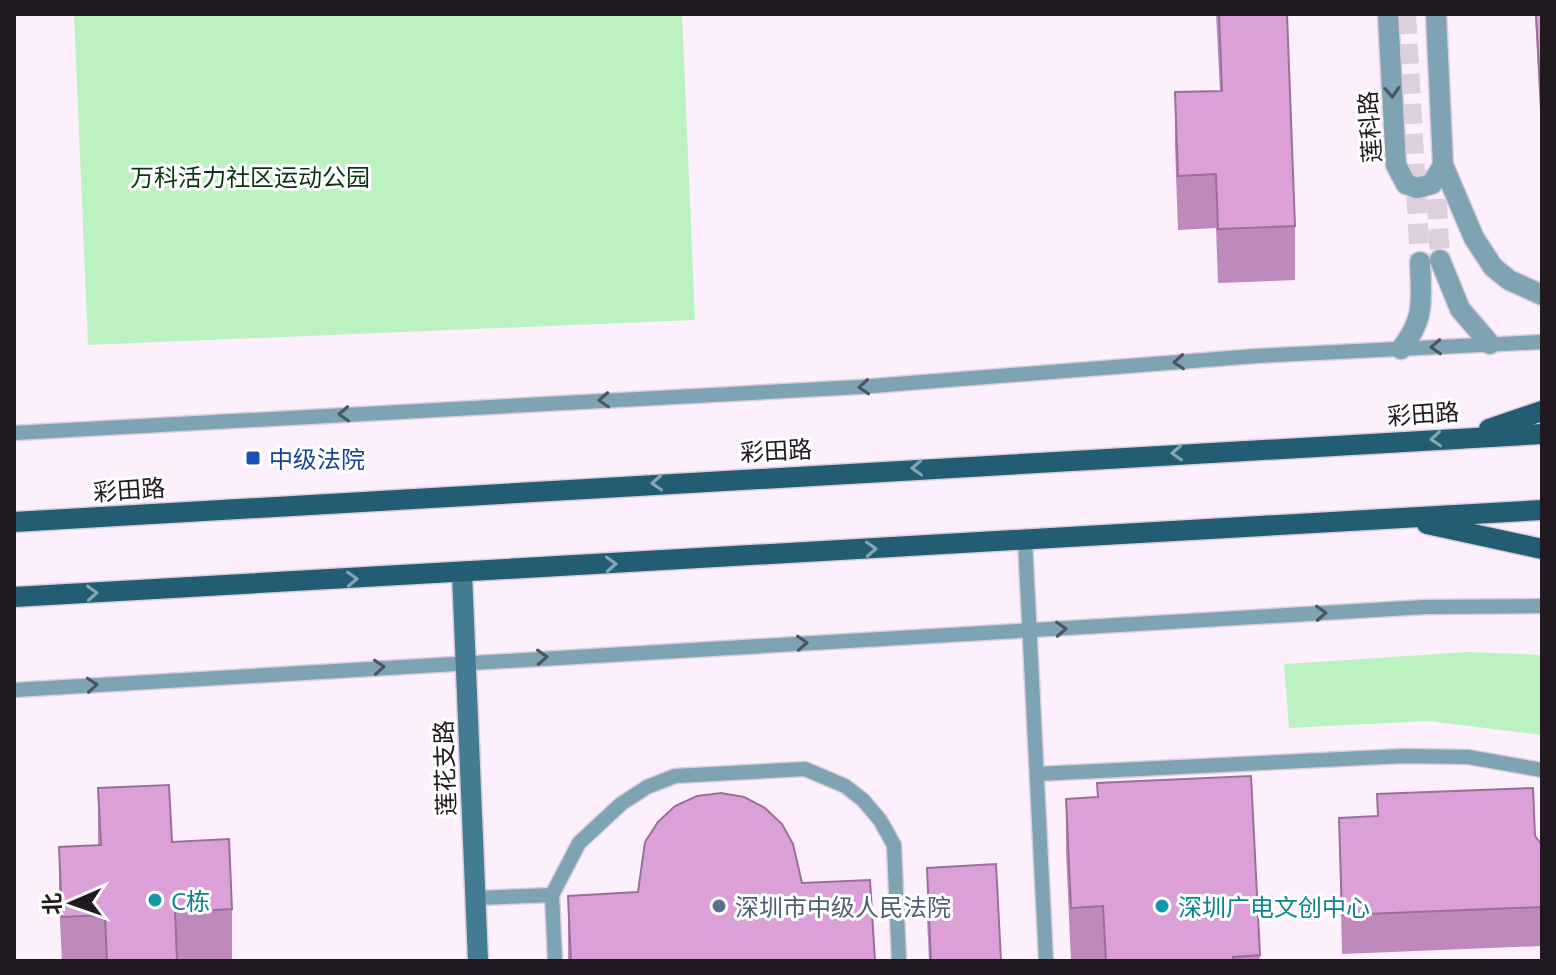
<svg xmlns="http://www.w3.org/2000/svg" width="1556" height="975" font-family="'Open Sans','Noto Sans SC',sans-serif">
<rect width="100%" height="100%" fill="#feeffd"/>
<g fill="#bcf2bf">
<path d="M 74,14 L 682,14 L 695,320 L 88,345 Z"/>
<path d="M 1468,652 L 1542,655 L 1542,735 L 1428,721 L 1289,728 L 1284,664 Z"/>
</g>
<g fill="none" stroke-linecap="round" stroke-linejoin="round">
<g stroke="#ddcfdc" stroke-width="20" stroke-dasharray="20 10" stroke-linecap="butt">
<path d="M 1406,14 L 1420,262"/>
<path d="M 1435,169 L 1440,260"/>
</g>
<g stroke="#dacdda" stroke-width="17">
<g id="service">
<path d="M 14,433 L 859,387 L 1256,356 L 1542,342"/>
<path d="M 1025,540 L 1046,961"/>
<path d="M 14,690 L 1425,607 L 1542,606"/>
<path d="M 1037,774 L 1404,756 L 1468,757 L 1542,770"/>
<path d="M 476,898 L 552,895"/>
<path d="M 555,961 L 552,895 L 579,843 L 621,804 L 647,787 L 675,776 L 805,769 L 845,786 L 863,800 L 880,820 L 894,845 L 899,961"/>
</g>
</g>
<g stroke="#dacdda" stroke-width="23">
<g id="minor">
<path d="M 1388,14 L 1396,165 L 1406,184 L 1417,188 L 1432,184 L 1443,165"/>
<path d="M 1436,14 L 1443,165 L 1474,238 L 1493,267 L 1509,280 L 1542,295"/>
<path d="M 1440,260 L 1460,309 L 1490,344"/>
<path d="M 1401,349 C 1426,318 1421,299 1420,262"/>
</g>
</g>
<g stroke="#dacdda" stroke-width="23">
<path id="secondary" d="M 462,573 L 478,961"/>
</g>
<g stroke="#dacdda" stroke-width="23">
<g id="primary">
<path d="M 1489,429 L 1542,411"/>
<path d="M 14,522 L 1542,434"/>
<path d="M 1427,524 L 1542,549"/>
<path d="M 14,597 L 1542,510"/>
</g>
</g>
<use href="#service" stroke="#7ea3b3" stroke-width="14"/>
<use href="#minor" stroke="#7ea3b3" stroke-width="20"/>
<use href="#secondary" stroke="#427b92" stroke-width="20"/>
<use href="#primary" stroke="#225d73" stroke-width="20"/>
</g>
<g fill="#bd8abb">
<path d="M 1216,14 L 1287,14 L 1295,226 L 1295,280 L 1218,283 L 1216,228 L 1178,230 L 1175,146 L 1175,92 L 1220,91 Z"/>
<path d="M 1535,14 L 1542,14 L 1542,151 Z"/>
<path d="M 1251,776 L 1260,961 L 1103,961 L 1103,959 L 1071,961 L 1066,852 L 1066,799 L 1097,797 Z"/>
<path d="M 98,788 L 172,842 L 232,909 L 232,961 L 62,961 L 59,901 L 59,847 L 98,846 Z"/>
<path d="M 1377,794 L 1535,836 L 1542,845 L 1541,946 L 1342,954 L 1339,818 L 1377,816 Z"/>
<path d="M 927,868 L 1001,961 L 929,961 L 927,919 Z"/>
<path d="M 802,883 L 875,961 L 568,961 L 568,896 Z"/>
</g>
<path fill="#9a7098" d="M 1542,906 L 1542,945 L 1541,946 L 1541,907 Z"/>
<g fill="#dca0d9" stroke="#9a7098" stroke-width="2">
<path d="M 1219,14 L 1287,14 L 1295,226 L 1218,229 L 1216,174 L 1178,176 L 1175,92 L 1222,91 Z"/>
<path d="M 1536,14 L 1542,14 L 1542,121 Z"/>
<path d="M 1251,776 L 1260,955 L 1233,957 L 1233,961 L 1106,961 L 1103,906 L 1071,908 L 1066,799 L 1098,797 L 1097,783 Z"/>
<path d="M 169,785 L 172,842 L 229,839 L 232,909 L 175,912 L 177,961 L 107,961 L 105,915 L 62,917 L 59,847 L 101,845 L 98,788 Z"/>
<path d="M 1533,788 L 1535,836 L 1542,845 L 1542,906 L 1541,907 L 1342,915 L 1339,818 L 1378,816 L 1377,794 Z"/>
<path d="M 721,793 L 744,797 L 765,808 L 782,824 L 793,844 L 802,883 L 870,880 L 875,961 L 571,961 L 568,896 L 638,892 L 645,842 L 658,822 L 675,806 L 697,796 Z"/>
<path d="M 996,864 L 1001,961 L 931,961 L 927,868 Z"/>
</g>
<defs><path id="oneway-chevron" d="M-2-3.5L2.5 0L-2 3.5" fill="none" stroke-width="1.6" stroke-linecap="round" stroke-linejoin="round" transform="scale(2)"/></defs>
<g stroke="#4a5762">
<use href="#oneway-chevron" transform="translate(1392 92) rotate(87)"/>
<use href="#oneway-chevron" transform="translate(1436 347) rotate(177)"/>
<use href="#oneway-chevron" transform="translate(1179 362) rotate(176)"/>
<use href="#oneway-chevron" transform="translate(864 387) rotate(176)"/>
<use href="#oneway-chevron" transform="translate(604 400) rotate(177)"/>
<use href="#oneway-chevron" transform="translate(344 414) rotate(177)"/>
<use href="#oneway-chevron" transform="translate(1321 613) rotate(-3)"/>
<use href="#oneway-chevron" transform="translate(1061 629) rotate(-3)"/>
<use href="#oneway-chevron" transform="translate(802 643) rotate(-3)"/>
<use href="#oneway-chevron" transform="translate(542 657) rotate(-3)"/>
<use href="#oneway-chevron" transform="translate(379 667) rotate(-4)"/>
<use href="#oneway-chevron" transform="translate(92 685) rotate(-4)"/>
</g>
<g stroke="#85a6b2">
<use href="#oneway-chevron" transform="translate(1436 439) rotate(176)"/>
<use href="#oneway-chevron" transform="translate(1177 453) rotate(177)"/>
<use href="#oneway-chevron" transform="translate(917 468) rotate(177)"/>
<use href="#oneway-chevron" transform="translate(657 483) rotate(177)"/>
<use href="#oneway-chevron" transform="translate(871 549) rotate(-3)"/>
<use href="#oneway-chevron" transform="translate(611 564) rotate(-3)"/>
<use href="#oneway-chevron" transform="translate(352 579) rotate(-3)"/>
<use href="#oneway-chevron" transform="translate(92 593) rotate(-3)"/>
</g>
<rect fill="#1a4fb4" stroke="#fff" stroke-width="3" x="245" y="450" width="16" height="16" rx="4"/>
<g fill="#0f9aa8" stroke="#fff" stroke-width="3">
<circle cx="155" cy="900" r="8"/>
<circle cx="1162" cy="906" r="8"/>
</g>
<circle fill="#5c6f8a" stroke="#fff" stroke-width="3" cx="719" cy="906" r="8"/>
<g text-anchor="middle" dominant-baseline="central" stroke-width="6" stroke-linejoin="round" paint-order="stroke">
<g font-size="24" fill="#201920" stroke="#fff">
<text transform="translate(1369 127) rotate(-94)">莲科路</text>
<text transform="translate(1423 413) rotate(-4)">彩田路</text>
<text transform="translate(776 450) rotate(-3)">彩田路</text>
<text transform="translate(129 489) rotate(-4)">彩田路</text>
<text transform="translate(444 768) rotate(-92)">莲花支路</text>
</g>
<g font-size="24" fill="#083510" stroke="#fff">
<text x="250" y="176">万科活力社区运动公园</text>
</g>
<g font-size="24" fill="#164399" stroke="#fff" text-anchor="start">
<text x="269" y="458">中级法院</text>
</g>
<g font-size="24" fill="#0d838f" stroke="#fff" text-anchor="start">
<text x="171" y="900">C栋</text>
<text x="1178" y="906">深圳广电文创中心</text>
</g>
<g font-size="24" fill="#4e5e75" stroke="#fff" text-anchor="start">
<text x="735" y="906">深圳市中级人民法院</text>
</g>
</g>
<rect width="1556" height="975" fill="none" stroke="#201920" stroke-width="32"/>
<g transform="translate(72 903) rotate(268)" stroke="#ffffff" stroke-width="6" paint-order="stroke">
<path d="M0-6L14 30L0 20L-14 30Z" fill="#201920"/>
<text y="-12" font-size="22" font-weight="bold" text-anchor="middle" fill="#201920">北</text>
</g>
</svg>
